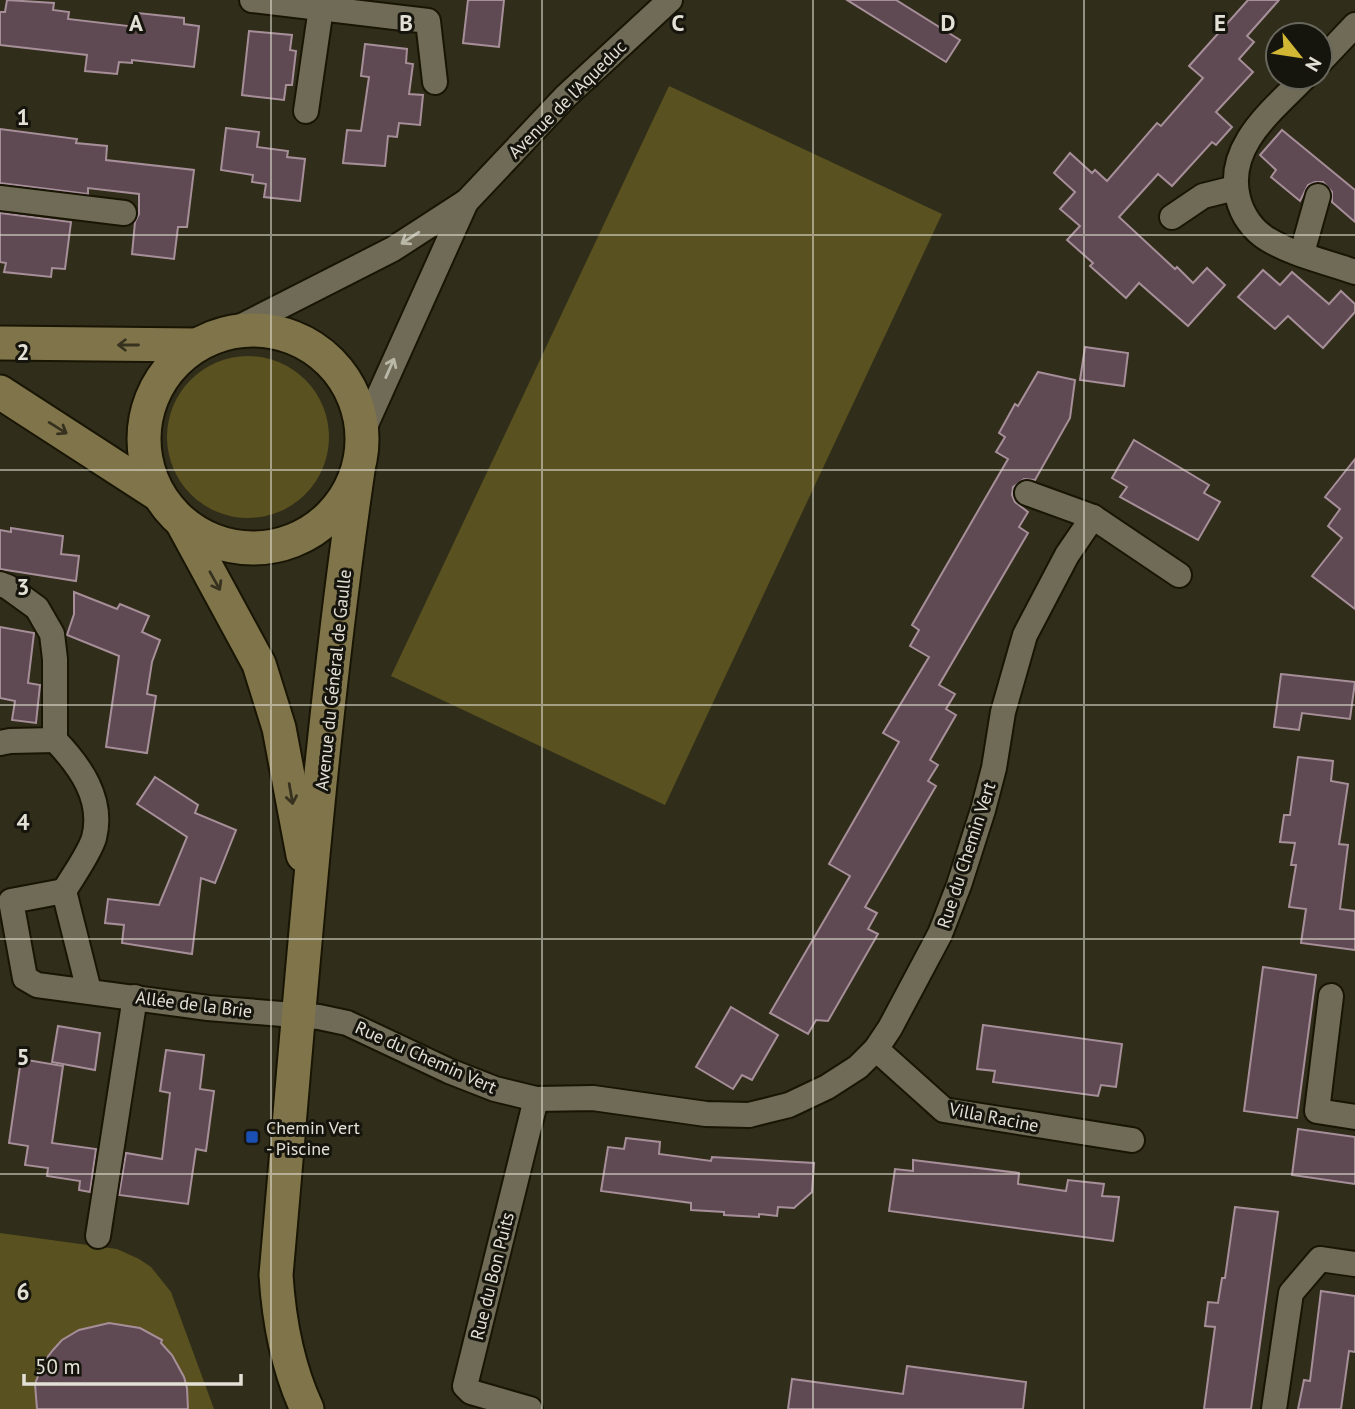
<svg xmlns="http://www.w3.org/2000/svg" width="1355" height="1409" font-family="'PT Sans',sans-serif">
<rect width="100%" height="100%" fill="#302d1a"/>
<g fill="#59511f">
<path d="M 669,86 L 942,214 L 665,805 L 391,676 Z"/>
<circle cx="248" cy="437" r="81"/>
<path d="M 0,1233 L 117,1249 L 139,1259 L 151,1267 L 171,1292 L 214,1409 L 0,1409 Z"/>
</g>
<g fill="#5f4a53" stroke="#a78f99" stroke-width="2">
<path d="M 7,0 L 54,3 L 53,10 L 69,12 L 68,19 L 136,27 L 138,13 L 184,18 L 184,24 L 199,26 L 194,67 L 132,60 L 132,63 L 119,62 L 117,74 L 85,71 L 87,55 L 0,45 L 0,12 L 5,12 Z"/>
<path d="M 468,0 L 504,0 L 499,47 L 463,43 Z"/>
<path d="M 847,0 L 896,0 L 960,40 L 946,62 Z"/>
<path d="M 1248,0 L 1279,0 L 1247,36 L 1254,42 L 1239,59 L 1253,72 L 1216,112 L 1232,127 L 1216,145 L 1212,142 L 1172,186 L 1158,174 L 1119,217 L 1175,269 L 1177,267 L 1193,283 L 1207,268 L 1225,285 L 1188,326 L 1139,283 L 1126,298 L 1090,266 L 1093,263 L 1067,240 L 1080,226 L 1060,209 L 1075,192 L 1054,173 L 1070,153 L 1092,173 L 1095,170 L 1107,181 L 1157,123 L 1161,126 L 1203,78 L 1189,66 Z"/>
<path d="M 249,31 L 292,35 L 290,50 L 296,51 L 292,85 L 286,85 L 284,100 L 242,95 Z"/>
<path d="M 365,44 L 407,49 L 406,63 L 413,64 L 409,94 L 423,95 L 420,125 L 399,123 L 397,137 L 388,136 L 385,166 L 343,163 L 347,130 L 361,131 L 369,77 L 361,76 Z"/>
<path d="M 226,128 L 259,132 L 257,147 L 288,151 L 287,157 L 305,159 L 300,201 L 264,197 L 266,184 L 252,182 L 253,175 L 221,170 Z"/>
<path d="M 0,129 L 77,139 L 76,143 L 107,146 L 106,160 L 194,170 L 187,227 L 178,227 L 174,259 L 132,254 L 135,222 L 139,214 L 139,194 L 88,188 L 88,194 L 0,183 Z"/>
<path d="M 1282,130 L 1355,190 L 1355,222 L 1332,202 L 1332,192 L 1323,182 L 1315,182 L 1308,185 L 1300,201 L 1271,177 L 1276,170 L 1260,155 Z"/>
<path d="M 0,213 L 71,222 L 65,269 L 52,268 L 51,277 L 4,272 L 6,263 L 0,262 Z"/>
<path d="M 1263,270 L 1280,285 L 1292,272 L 1329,304 L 1341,291 L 1355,304 L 1355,312 L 1323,348 L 1288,316 L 1275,329 L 1238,297 Z"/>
<path d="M 1085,347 L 1128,353 L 1124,386 L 1080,380 Z"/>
<path d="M 1038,372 L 1075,380 L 1070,418 L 1035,480 L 1024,479 L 1013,487 L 1012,495 L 1015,502 L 1028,512 L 1019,527 L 1028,533 L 939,685 L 955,694 L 946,709 L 956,715 L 930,760 L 938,765 L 928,781 L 936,786 L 865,907 L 877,913 L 868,929 L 878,934 L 828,1021 L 816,1020 L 808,1034 L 770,1013 L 850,876 L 829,864 L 899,742 L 883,733 L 929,657 L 910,646 L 919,630 L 912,625 L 1008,459 L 996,452 L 1005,437 L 999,433 L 1015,404 L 1018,406 Z"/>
<path d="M 1134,440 L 1209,485 L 1204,493 L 1220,502 L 1198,540 L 1120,497 L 1127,487 L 1112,478 Z"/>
<path d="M 1355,459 L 1355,609 L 1312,576 L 1342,538 L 1328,526 L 1340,509 L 1325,497 Z"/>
<path d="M 11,528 L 63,536 L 61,554 L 79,556 L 76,581 L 0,569 L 0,530 L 11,532 Z"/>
<path d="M 74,592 L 117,609 L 120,604 L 149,616 L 142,632 L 160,640 L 152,662 L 147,694 L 156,696 L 147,753 L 106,747 L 119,656 L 67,635 L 74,614 Z"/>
<path d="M 0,627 L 34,633 L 28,683 L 40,685 L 36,723 L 12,720 L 15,701 L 0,698 Z"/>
<path d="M 1281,674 L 1355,682 L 1350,719 L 1302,713 L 1299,730 L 1274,727 Z"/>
<path d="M 1298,757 L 1333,761 L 1331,781 L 1348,784 L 1339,844 L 1348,845 L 1340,909 L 1355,911 L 1355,950 L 1301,943 L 1306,909 L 1289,907 L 1296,865 L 1291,865 L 1295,843 L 1280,842 L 1284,815 L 1290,815 Z"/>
<path d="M 155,777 L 198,805 L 195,813 L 236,830 L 215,883 L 201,878 L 192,954 L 122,943 L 124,925 L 105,923 L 108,899 L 159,905 L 187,837 L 137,804 Z"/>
<path d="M 1263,967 L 1316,975 L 1297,1118 L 1244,1111 Z"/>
<path d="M 731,1007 L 778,1035 L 752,1080 L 742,1075 L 733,1089 L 696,1067 Z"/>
<path d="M 983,1025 L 1122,1044 L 1116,1087 L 1101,1085 L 1098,1096 L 993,1082 L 995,1071 L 977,1069 Z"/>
<path d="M 58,1026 L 100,1033 L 95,1070 L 52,1062 Z"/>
<path d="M 166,1050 L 204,1055 L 200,1089 L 214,1091 L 206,1151 L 196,1149 L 188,1204 L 119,1195 L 126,1153 L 162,1159 L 170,1093 L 160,1091 Z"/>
<path d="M 21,1059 L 63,1066 L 52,1143 L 96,1149 L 90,1192 L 79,1190 L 80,1181 L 47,1176 L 48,1168 L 25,1165 L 28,1146 L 9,1143 Z"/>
<path d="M 1298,1129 L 1355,1137 L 1355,1184 L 1292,1175 Z"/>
<path d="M 626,1138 L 660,1142 L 659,1154 L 711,1161 L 712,1157 L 814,1163 L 812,1192 L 794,1208 L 778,1207 L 777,1216 L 759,1214 L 759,1217 L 724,1215 L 724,1212 L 691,1210 L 691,1203 L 601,1191 L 608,1147 L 624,1149 Z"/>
<path d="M 913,1160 L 1019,1173 L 1018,1184 L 1066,1191 L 1068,1180 L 1104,1184 L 1102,1196 L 1119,1197 L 1113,1241 L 889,1211 L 895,1169 L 913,1171 Z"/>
<path d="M 1235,1207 L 1278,1212 L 1251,1409 L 1204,1409 L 1215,1327 L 1205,1326 L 1208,1302 L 1218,1303 L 1222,1278 L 1225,1278 Z"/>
<path d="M 1321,1291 L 1355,1296 L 1355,1352 L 1349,1351 L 1341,1409 L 1298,1409 L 1304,1380 L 1310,1381 Z"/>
<path d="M 109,1323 L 140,1328 L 162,1340 L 161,1343 L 172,1355 L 184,1377 L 187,1388 L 188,1409 L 37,1409 L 35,1384 L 43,1363 L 53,1350 L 62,1340 L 79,1330 Z"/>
<path d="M 907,1366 L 1026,1382 L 1023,1409 L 788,1409 L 792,1379 L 903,1394 Z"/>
</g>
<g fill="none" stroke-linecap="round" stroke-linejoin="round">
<g stroke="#181504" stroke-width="28">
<g id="street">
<path d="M 252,0 L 428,21 L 435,82"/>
<path d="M 1320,62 L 1355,25"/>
<path d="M 1305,77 C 1273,110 1225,146 1238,198 C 1242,215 1253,231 1269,240 C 1294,255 1327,262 1355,272"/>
<path d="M 306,111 L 321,8"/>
<path d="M 0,198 L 124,213"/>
<path d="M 1172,217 L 1203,196 L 1235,188"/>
<path d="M 1302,253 L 1318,196"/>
<path d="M 232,331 L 393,249 L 467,201 L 566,96 L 670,0"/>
<path d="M 363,431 L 466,202"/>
<path d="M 1027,493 L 1093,517 L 1179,575"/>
<path d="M 0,584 L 8,587 L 37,608 L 52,634 L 55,659 L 55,740 C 80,766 104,799 94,838 C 89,854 73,876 64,891"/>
<path d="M 0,743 L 10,741 L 55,740"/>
<path d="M 89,991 L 64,891 L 11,901 L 25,978 L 37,985 L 208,1008 L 319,1017 L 347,1023 L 449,1071 L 495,1089 L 536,1099 L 593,1098 L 706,1114 L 749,1115 L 789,1105 L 827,1087 L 858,1067 L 876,1049 L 890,1028 L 940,934 L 959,885 L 983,810 L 994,768 L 1003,712 L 1025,635 L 1067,555 L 1093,517"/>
<path d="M 1331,996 L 1317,1111 L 1355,1117"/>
<path d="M 876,1049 L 944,1110 L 1132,1140"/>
<path d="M 98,1236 L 135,997"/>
<path d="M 530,1409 L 471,1392 L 465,1386 L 536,1099"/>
<path d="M 1274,1409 L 1291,1293 L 1320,1259 L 1355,1264"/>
</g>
</g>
<g stroke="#181504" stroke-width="37">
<g id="secondary">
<circle cx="253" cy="439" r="109"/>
<path d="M 0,343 L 197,345"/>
<path d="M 0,392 L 159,495"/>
<path d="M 183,524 L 259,664 L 279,728 L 303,855"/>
<path d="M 307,1409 C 287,1366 279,1322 276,1275 C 300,1006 319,737 358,470"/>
</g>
</g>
<use href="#street" stroke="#6f6b56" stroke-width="24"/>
<use href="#secondary" stroke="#80744a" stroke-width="33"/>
</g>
<defs><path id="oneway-shaft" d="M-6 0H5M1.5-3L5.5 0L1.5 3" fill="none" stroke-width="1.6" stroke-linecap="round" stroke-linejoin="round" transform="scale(1.75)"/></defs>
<g stroke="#bab8a9">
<use href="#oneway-shaft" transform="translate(410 238) rotate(147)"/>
<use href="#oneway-shaft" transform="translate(390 368) rotate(-66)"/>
</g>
<g stroke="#36321f">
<use href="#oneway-shaft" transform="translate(128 345) rotate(-180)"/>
<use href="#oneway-shaft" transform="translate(58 428) rotate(32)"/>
<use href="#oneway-shaft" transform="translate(215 581) rotate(61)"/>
<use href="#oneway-shaft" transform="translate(291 794) rotate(80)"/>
</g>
<path fill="none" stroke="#e3e1d6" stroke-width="2" stroke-opacity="0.55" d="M 271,0 L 271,1409M 542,0 L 542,1409M 813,0 L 813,1409M 1084,0 L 1084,1409M 0,235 L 1355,235M 0,470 L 1355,470M 0,705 L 1355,705M 0,939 L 1355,939M 0,1174 L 1355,1174"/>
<rect fill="#1a4fb4" stroke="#16150d" stroke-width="2.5" x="245" y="1130" width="14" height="14" rx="3.5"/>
<g text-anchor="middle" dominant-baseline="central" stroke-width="6" stroke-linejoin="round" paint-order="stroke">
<g font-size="18" fill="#e3e1d6" stroke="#16150d">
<text transform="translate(567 99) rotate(-45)">Avenue de l'Aqueduc</text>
<text transform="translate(333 680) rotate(-84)">Avenue du Général de Gaulle</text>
<text transform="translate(966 855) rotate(-72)">Rue du Chemin Vert</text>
<text transform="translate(194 1004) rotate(7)">Allée de la Brie</text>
<text transform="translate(426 1057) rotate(24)">Rue du Chemin Vert</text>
<text transform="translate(994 1117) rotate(11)">Villa Racine</text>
<text transform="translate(492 1276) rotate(-76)">Rue du Bon Puits</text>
</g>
<g font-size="18" fill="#e3e1d6" stroke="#16150d" text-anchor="start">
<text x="266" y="1127">Chemin Vert<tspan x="266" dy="21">- Piscine</tspan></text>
</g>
</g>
<g font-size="23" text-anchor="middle" font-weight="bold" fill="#e3e1d6" stroke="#16150d" stroke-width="6" stroke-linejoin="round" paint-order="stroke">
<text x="136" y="31">A</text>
<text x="406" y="31">B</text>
<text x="678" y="31">C</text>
<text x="948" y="31">D</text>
<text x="1220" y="31">E</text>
<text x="23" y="125">1</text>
<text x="23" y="360">2</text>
<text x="23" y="595">3</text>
<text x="23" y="830">4</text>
<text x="23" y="1065">5</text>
<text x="23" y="1300">6</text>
</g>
<g transform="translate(1299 56) rotate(120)"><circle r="33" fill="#16150d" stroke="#68675d" stroke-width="2"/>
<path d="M0-5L12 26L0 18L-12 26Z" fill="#d2b735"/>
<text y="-10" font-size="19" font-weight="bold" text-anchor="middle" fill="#e3e1d6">N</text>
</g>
<path d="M24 1374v10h217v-10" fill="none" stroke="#e3e1d6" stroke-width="3.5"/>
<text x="35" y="1374" font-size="21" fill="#e3e1d6" stroke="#16150d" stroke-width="5" paint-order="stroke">50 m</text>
</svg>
